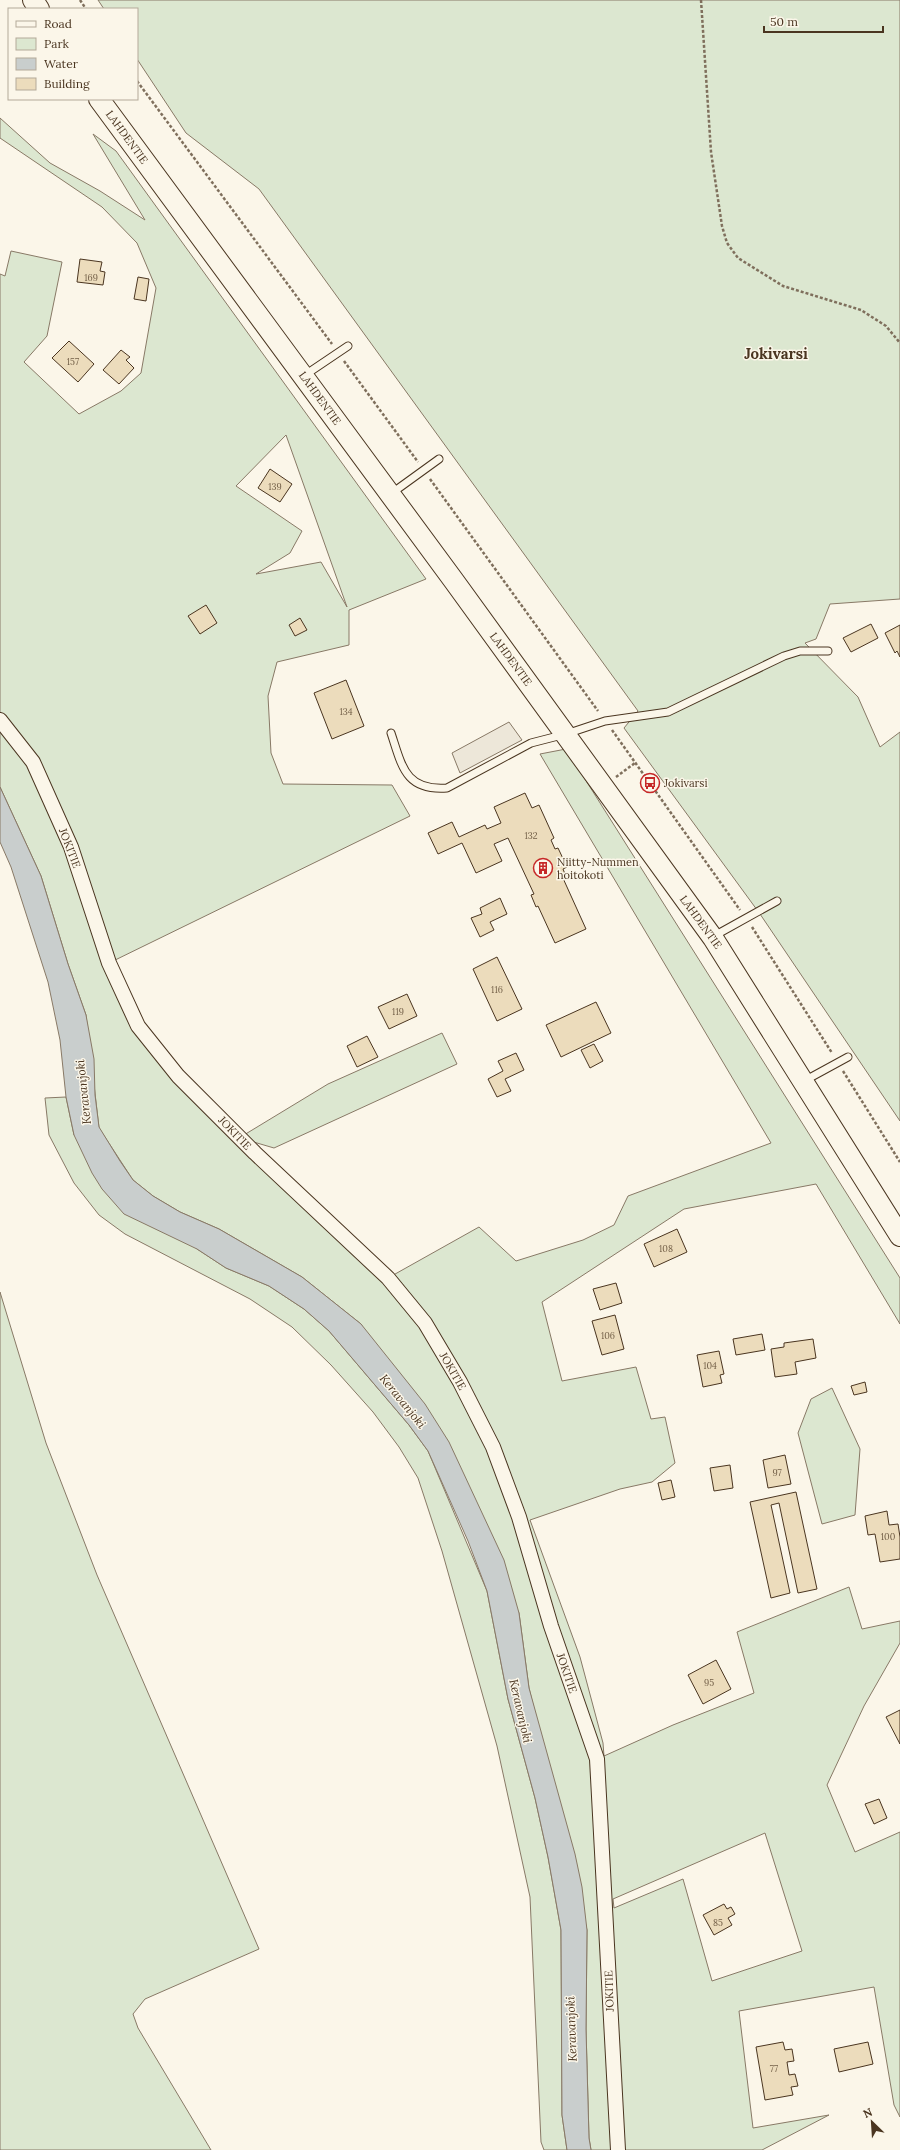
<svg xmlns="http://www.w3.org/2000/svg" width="900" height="2150" font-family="Lora,serif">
<rect width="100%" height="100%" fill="#fbf6e9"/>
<g fill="#dce7d0" stroke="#887966" fill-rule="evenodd">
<path d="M 98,0 L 900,0 L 900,599 L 830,604 L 816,639 L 805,643 L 858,697 L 880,747 L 900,732 L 900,1121 L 760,914 L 624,728 L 638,711 L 259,189 L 186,133 L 137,59 L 137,9 L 104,9 Z"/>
<path d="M 0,118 L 50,163 L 100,191 L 145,220 L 93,134 L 116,151 L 426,579 L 349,610 L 349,645 L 277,662 L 268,696 L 271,753 L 283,784 L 392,785 L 410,816 L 109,963 L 138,1026 L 239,1138 L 328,1084 L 442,1033 L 457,1064 L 274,1148 L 240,1138 L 388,1278 L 479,1227 L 516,1261 L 583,1240 L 614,1225 L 628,1196 L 771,1143 L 540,754 L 566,749 L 900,1278 L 900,1324 L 816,1184 L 684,1209 L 542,1302 L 562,1381 L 636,1367 L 651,1419 L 665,1417 L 675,1463 L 652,1482 L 620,1489 L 530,1520 L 580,1657 L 603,1743 L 604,1756 L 673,1725 L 754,1693 L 737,1632 L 849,1587 L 862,1629 L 900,1621 L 900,1643 L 864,1706 L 827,1785 L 855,1852 L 900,1832 L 900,2117 L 894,2105 L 874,1987 L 739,2011 L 753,2128 L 829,2115 L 762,2150 L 591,2150 L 589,2138 L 586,2029 L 587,1930 L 529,1688 L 519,1613 L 361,1324 L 302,1277 L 219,1229 L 180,1212 L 153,1196 L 133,1180 L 99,1128 L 86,1015 L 68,964 L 41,876 L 0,787 L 0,274 L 5,276 L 11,251 L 62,262 L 47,336 L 24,362 L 79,414 L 121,391 L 141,373 L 156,288 L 137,243 L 102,207 L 0,138 ZM 286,435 L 347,607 L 321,562 L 256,574 L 290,553 L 302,531 L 236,486 ZM 765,1833 L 802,1951 L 712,1981 L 683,1879 L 614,1908 L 613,1899 Z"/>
<path d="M 66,1097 L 74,1135 L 197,1249 L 226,1268 L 269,1286 L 304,1309 L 329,1331 L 409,1425 L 428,1451 L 487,1591 L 508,1699 L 535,1798 L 548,1857 L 561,1930 L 562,2115 L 567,2150 L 544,2150 L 541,2142 L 530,1897 L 497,1746 L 442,1551 L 418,1478 L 399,1447 L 373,1412 L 331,1365 L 292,1327 L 250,1299 L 125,1234 L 99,1215 L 74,1183 L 49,1135 L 45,1098 Z"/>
<path d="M 0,1292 L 46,1443 L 97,1575 L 259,1949 L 145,1999 L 133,2014 L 138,2028 L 211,2150 L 0,2150 Z"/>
<path d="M 832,1388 L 860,1449 L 855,1515 L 822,1524 L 798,1433 L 811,1399 Z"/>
</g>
<path fill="#ede7d9" stroke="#887966" d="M 509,722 L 522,740 L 460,773 L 452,753 Z"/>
<path fill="#c9cecd" stroke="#887966" d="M 0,787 L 41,876 L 68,964 L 86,1015 L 94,1059 L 95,1095 L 99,1127 L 120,1161 L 133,1180 L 153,1196 L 180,1212 L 219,1229 L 302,1277 L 361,1324 L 425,1404 L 449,1442 L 504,1560 L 519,1613 L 529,1688 L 575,1854 L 582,1887 L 587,1930 L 586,2029 L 589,2138 L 591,2150 L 567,2150 L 562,2115 L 561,1930 L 548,1857 L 535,1798 L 508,1699 L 487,1591 L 468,1541 L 428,1451 L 409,1425 L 329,1331 L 304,1309 L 269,1286 L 226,1268 L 197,1249 L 124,1214 L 102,1189 L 92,1173 L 74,1135 L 66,1097 L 60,1040 L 48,982 L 11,867 L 0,842 Z"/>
<g fill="#ecdcbc" stroke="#4a3520">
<path d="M 80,259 L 102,262 L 100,271 L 105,272 L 103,285 L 77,282 Z"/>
<path d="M 138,277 L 149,279 L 146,301 L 134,299 Z"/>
<path d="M 69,341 L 94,364 L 78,382 L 52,358 Z"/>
<path d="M 121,350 L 130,357 L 126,360 L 134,368 L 119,384 L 103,370 Z"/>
<path d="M 270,469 L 292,484 L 280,502 L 258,488 Z"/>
<path d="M 206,605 L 217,623 L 200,634 L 188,616 Z"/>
<path d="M 300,618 L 307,630 L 295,636 L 289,625 Z"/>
<path d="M 871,624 L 878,638 L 851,652 L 843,638 Z"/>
<path d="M 900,625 L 900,657 L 897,651 L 895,653 L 885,633 Z"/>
<path d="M 346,680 L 364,726 L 332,739 L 314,693 Z"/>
<path d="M 525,793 L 532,808 L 539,805 L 554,838 L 551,840 L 555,849 L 558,848 L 567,867 L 563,869 L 565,874 L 562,876 L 586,929 L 555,943 L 538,906 L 536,907 L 531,895 L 534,894 L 508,838 L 494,844 L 502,861 L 476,873 L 462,843 L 438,854 L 428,833 L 452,822 L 459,837 L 485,825 L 487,829 L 501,823 L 494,807 Z"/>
<path d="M 500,898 L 507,914 L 490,922 L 494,930 L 480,937 L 471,918 L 482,914 L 480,908 Z"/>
<path d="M 497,957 L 522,1009 L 497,1021 L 473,969 Z"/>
<path d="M 407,994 L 417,1016 L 389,1029 L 378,1007 Z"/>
<path d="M 596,1002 L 611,1033 L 561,1057 L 546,1025 Z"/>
<path d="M 367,1036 L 378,1057 L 357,1067 L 347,1046 Z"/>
<path d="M 594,1044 L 603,1061 L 590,1068 L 581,1050 Z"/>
<path d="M 516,1053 L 524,1070 L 505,1079 L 511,1091 L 497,1097 L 488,1079 L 503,1071 L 498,1061 Z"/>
<path d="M 677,1229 L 687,1252 L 654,1267 L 644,1244 Z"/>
<path d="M 616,1283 L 622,1303 L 600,1310 L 593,1289 Z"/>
<path d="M 615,1315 L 624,1349 L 602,1355 L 592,1321 Z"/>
<path d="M 762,1334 L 765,1350 L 736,1355 L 733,1339 Z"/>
<path d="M 813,1339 L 816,1358 L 795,1362 L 797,1374 L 775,1377 L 771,1349 L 784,1347 L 784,1343 Z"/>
<path d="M 719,1351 L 724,1374 L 720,1375 L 722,1383 L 703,1387 L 697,1355 Z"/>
<path d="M 865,1382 L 867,1392 L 854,1395 L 851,1386 Z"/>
<path d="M 785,1455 L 791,1484 L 768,1488 L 763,1460 Z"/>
<path d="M 730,1465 L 733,1488 L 714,1491 L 710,1468 Z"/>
<path d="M 671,1480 L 675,1497 L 662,1500 L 658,1483 Z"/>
<path d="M 796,1492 L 817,1589 L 798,1593 L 779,1503 L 771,1505 L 790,1593 L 771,1598 L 750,1502 Z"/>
<path d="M 887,1511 L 889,1525 L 898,1524 L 900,1537 L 900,1559 L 880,1562 L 875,1534 L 868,1535 L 865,1516 Z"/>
<path d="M 716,1660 L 731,1689 L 703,1704 L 688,1675 Z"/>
<path d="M 900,1710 L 900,1744 L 886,1717 Z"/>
<path d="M 879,1799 L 887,1818 L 874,1824 L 865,1804 Z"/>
<path d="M 724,1904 L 727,1909 L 731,1907 L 735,1914 L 728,1918 L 732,1925 L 714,1935 L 703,1915 Z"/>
<path d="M 783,2042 L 785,2050 L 792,2049 L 794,2061 L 787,2062 L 789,2075 L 795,2074 L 798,2086 L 791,2087 L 793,2095 L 765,2100 L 756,2047 Z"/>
<path d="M 868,2042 L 873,2064 L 839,2072 L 834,2049 Z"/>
</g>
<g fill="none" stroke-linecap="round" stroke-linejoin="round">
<g stroke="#4a3520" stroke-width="9">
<g id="service">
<path d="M 305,375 L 348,346"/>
<path d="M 392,493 L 439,459"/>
<path d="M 391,733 C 402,766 405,791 447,788 L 531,743 L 566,734 L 605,721 L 668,712 L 784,656 L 800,651 L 828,651"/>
<path d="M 714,936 L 777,901"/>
<path d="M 804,1081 L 848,1057"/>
</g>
</g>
<g stroke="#4a3520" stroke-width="16">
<path id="minor" d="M 0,720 L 33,762 L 71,847 L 109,963 L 138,1026 L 178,1076 L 255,1153 L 388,1278 L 425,1323 L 460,1382 L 493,1447 L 519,1517 L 551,1626 L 597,1759 L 618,2150"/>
</g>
<g stroke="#4a3520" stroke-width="22">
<g id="secondary">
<path d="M 33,0 L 39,9"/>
<path d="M 99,99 L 454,581 L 713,938 L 900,1236"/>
</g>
</g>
<g stroke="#7f6f5c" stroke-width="2.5" stroke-dasharray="3 2" stroke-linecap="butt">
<path d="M 80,0 L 86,9"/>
<path d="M 701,0 L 711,152 L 722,226 L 727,243 L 738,258 L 783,286 L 861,310 L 886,326 L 900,343"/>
<path d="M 137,81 L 332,344"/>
<path d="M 344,361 L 418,462"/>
<path d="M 430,479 L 598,711"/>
<path d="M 612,730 L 740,910"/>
<path d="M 616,777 L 635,763"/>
<path d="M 752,927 L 832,1053"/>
<path d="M 843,1071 L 900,1162"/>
</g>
<use href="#service" stroke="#fbf6e9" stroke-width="7"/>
<use href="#minor" stroke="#fbf6e9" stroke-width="14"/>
<use href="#secondary" stroke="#fbf6e9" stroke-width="20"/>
</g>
<defs>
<g id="bus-ring" transform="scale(1)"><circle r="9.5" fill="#fbf6e9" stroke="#c62828" stroke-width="1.5"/><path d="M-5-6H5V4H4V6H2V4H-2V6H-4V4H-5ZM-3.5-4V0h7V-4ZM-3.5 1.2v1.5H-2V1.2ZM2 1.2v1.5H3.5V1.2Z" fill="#c62828"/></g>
<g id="building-ring" transform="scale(1)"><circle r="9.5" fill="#fbf6e9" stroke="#c62828" stroke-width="1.5"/><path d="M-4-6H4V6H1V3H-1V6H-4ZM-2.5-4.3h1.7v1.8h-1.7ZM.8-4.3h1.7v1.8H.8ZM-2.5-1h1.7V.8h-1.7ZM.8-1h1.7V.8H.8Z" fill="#c62828"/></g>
</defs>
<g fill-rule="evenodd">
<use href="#bus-ring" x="650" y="783"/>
<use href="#building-ring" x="543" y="868"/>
</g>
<g text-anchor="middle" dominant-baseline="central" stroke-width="3" stroke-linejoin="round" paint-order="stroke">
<g font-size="9" fill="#725f47">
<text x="91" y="277">169</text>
<text x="73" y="361">157</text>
<text x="275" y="486">139</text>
<text x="346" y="711">134</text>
<text x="531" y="835">132</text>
<text x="497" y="989">116</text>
<text x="398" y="1011">119</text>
<text x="666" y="1248">108</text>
<text x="608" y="1335">106</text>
<text x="710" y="1365">104</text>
<text x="777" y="1472">97</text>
<text x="888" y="1536">100</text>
<text x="709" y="1682">95</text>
<text x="718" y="1922">85</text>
<text x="774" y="2068">77</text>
</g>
<g font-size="11" fill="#4a3520" stroke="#fbf6e9">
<text transform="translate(127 137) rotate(54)">LAHDENTIE</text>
<text transform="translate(320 398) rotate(54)">LAHDENTIE</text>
<text transform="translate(511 659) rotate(54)">LAHDENTIE</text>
<text transform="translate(70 848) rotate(69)">JOKITIE</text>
<text transform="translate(701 922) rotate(54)">LAHDENTIE</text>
<text transform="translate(235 1133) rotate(46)">JOKITIE</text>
<text transform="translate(453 1371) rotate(60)">JOKITIE</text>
<text transform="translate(567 1673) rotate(71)">JOKITIE</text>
<text transform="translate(609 1991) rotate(-92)">JOKITIE</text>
</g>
<g font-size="11" fill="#4a3520" stroke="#fbf6e9" text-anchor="start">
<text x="664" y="783">Jokivarsi</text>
<text x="557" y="862">Niitty-Nummen<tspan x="557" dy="13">hoitokoti</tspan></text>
</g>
<g font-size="12" font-style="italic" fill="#4a3520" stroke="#fbf6e9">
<text transform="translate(83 1092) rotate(-96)">Keravanjoki</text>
<text transform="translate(403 1401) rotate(51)">Keravanjoki</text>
<text transform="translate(521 1711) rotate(77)">Keravanjoki</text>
<text transform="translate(571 2029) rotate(-92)">Keravanjoki</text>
</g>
<g font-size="15" font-weight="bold" fill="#4a3520" stroke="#fbf6e9">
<text x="776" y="353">Jokivarsi</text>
</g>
</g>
<rect x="8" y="8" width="130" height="92" fill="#fbf6e9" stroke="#b4a999"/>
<rect x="16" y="21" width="20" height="6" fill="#fbf6e9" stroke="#b4a999"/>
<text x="44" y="28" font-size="12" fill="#4a3520">Road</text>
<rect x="16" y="38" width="20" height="12" fill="#dce7d0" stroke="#b4a999"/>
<text x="44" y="48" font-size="12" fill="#4a3520">Park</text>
<rect x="16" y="58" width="20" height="12" fill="#c9cecd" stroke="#b4a999"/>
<text x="44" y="68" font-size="12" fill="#4a3520">Water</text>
<rect x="16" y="78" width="20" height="12" fill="#ecdcbc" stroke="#b4a999"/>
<text x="44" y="88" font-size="12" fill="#4a3520">Building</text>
<g transform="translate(872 2122) rotate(335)" stroke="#fbf6e9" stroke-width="3" paint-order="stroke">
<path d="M0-3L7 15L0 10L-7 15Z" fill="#4a3520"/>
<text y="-6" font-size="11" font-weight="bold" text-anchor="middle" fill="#4a3520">N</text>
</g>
<path d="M764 26v6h119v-6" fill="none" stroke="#4a3520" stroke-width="2"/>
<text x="770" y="26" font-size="12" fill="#4a3520" stroke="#fbf6e9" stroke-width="3" paint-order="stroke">50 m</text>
</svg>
